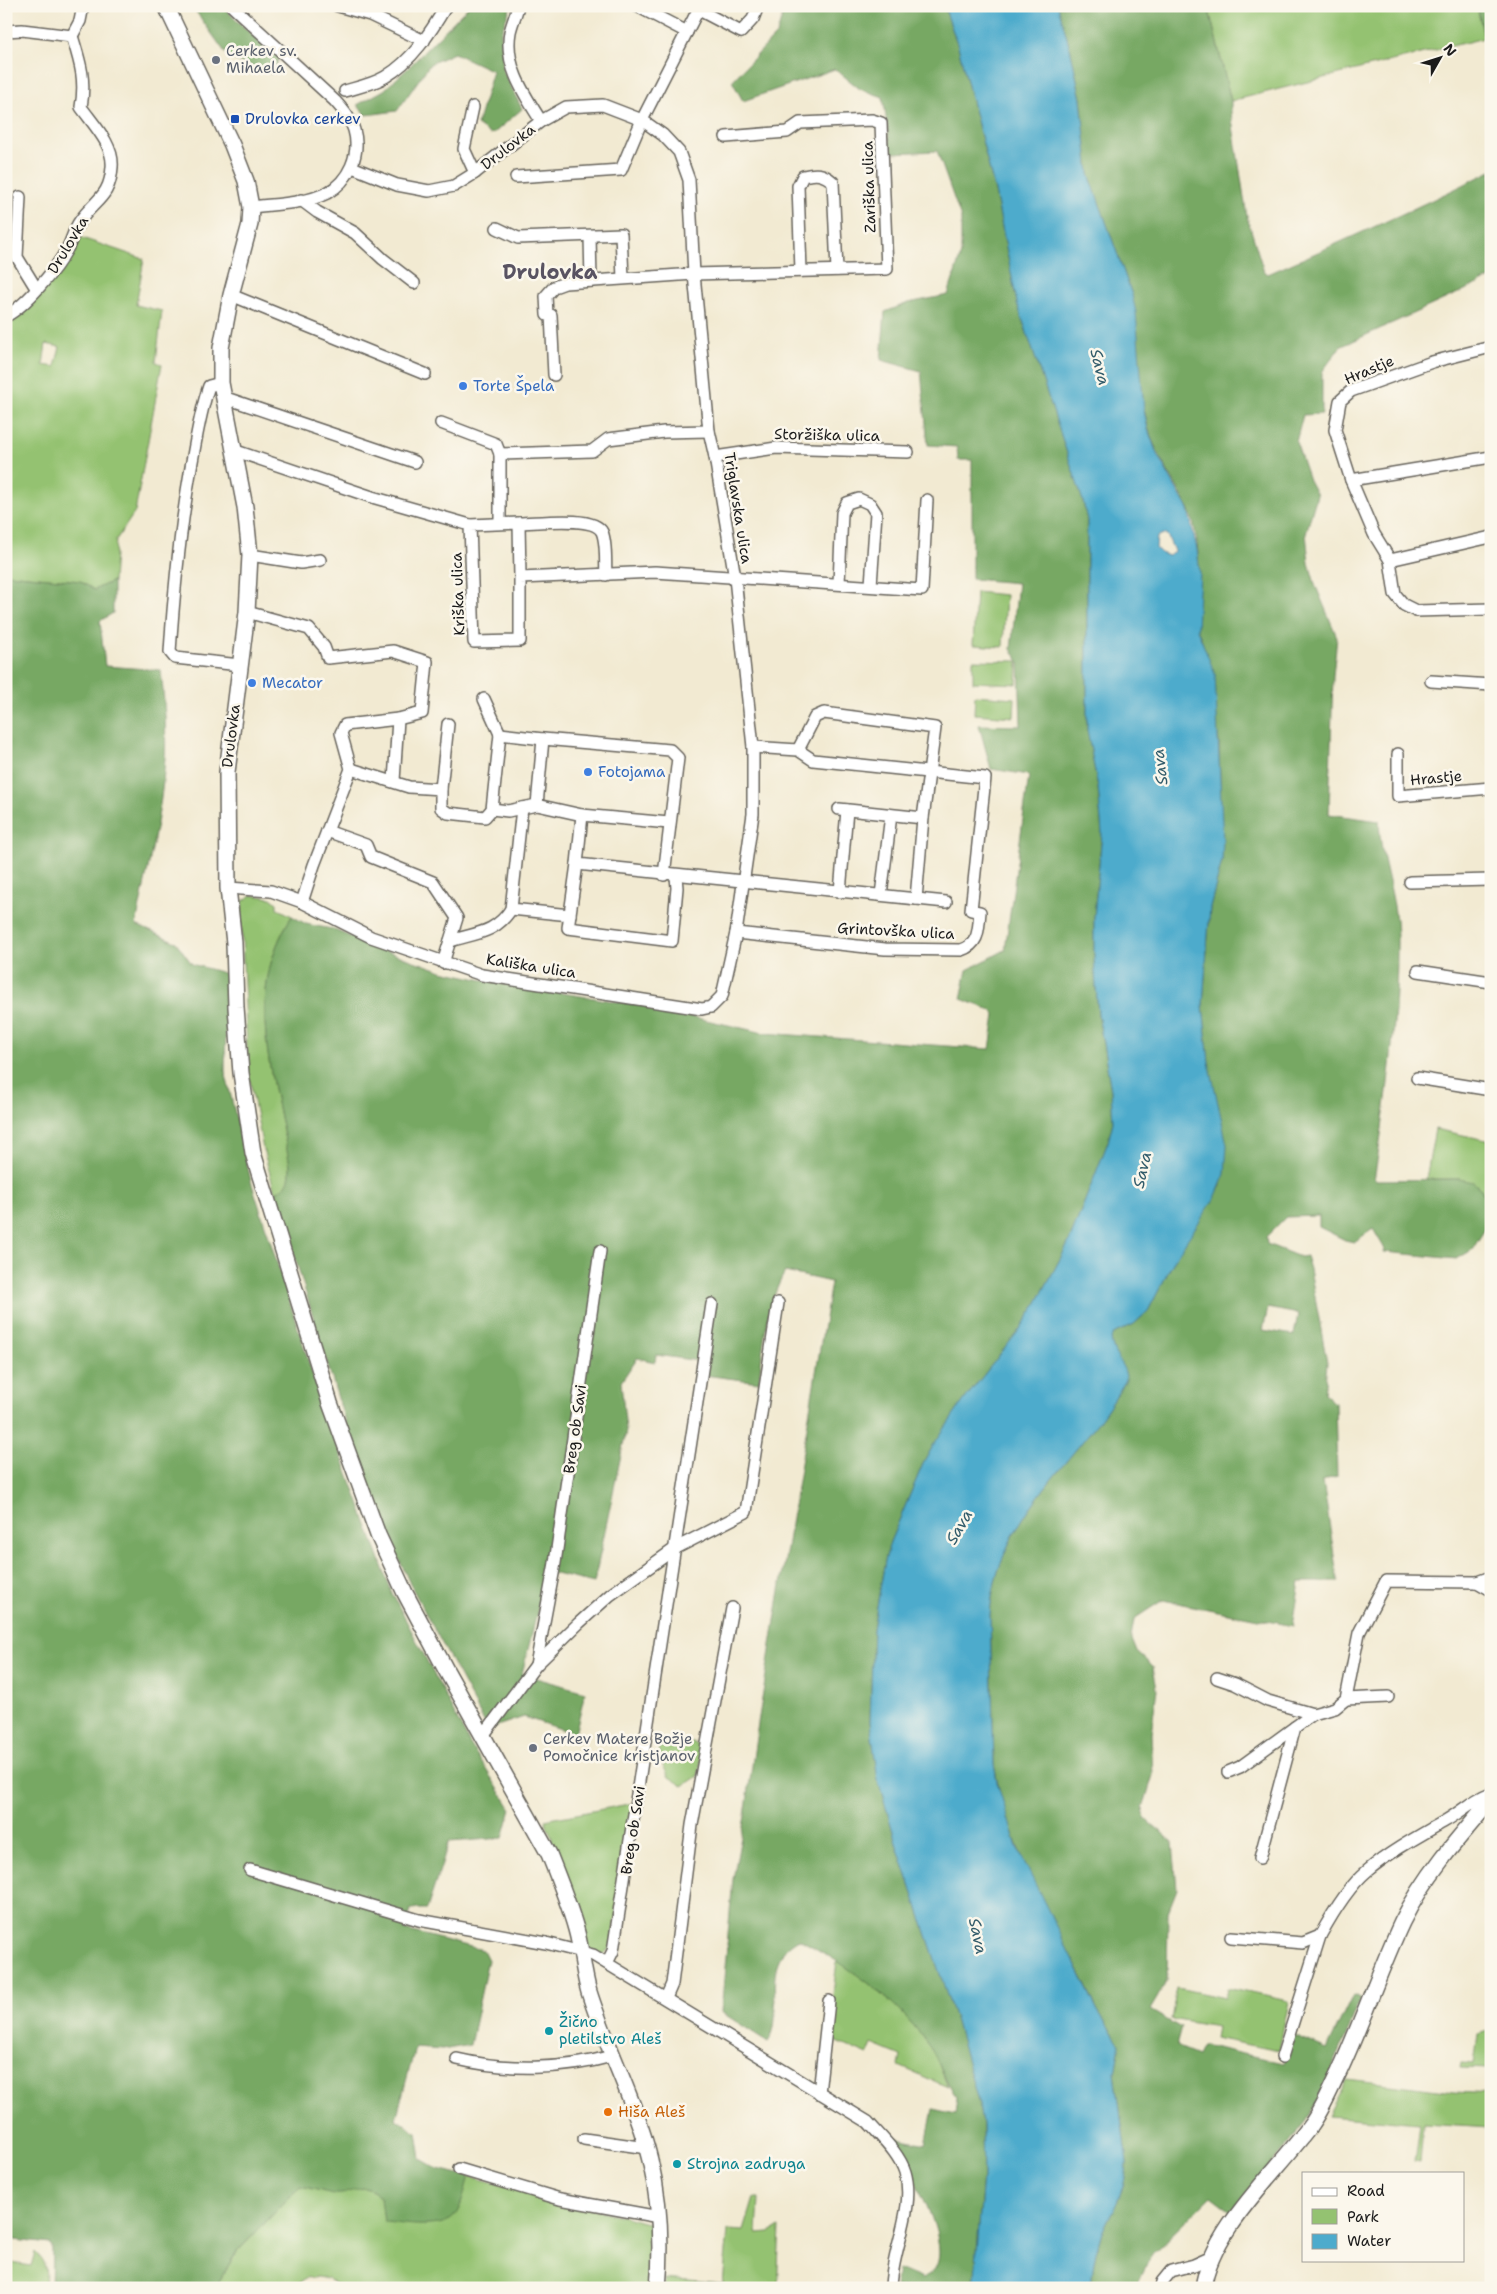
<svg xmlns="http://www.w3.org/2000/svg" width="1497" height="2294" font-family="'Shantell Sans',sans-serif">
<rect width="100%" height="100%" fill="#fbf7ec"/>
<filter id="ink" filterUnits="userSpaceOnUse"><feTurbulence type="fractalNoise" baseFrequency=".02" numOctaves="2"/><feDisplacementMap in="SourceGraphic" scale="10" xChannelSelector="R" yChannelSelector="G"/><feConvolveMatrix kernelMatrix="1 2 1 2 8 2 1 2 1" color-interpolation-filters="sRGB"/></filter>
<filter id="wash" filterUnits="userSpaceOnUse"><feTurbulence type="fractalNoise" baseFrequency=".0096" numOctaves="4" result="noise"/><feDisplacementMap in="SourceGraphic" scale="20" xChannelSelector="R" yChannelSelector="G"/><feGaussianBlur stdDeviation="1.12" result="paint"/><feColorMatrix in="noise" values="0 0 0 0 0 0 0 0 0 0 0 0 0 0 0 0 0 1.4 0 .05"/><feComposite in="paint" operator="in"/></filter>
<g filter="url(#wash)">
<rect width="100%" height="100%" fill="#f2ead2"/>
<g fill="#94c271" stroke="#586f46" fill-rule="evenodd">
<path d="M 1208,6 L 1477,6 L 1484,38 L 1231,101 Z"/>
<path d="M 76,236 L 144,259 L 136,305 L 162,311 L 156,362 L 162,364 L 135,512 L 116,540 L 113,581 L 94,590 L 80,581 L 6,574 L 7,319 L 62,267 ZM 46,344 L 60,347 L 55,367 L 43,365 Z"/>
<path d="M 976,592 L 1006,595 L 1003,647 L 973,645 Z"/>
<path d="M 973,660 L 1018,661 L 1017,684 L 973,682 Z"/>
<path d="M 975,695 L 1015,698 L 1014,717 L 974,714 Z"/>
<path d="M 252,895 L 271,898 L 277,903 L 277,908 L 292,916 C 241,995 275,1081 290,1165 C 290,1180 290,1186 275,1192 L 263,1149 L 248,1070 L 241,917 L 243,901 Z"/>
<path d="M 1435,1129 L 1491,1141 L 1491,1161 L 1487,1183 L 1491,1184 L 1490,1207 L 1481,1189 L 1459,1179 L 1426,1179 Z"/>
<path d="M 671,1741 L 688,1741 L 704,1746 L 698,1776 L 683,1786 L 669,1777 L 662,1764 L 659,1748 Z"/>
<path d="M 634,1803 L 612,1945 L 604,1954 L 593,1953 L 583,1942 L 551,1847 L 552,1838 L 545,1820 Z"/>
<path d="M 837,1960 C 871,1984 905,2009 928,2044 C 937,2056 942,2073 948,2087 L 899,2066 L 901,2056 L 872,2044 L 868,2055 L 828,2038 Z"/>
<path d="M 1177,1988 L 1225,1998 L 1227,1988 L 1289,2001 L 1279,2051 L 1215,2038 L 1217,2027 L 1171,2019 Z"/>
<path d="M 1491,2030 L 1491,2069 L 1460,2068 L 1461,2063 L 1474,2064 L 1478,2034 Z"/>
<path d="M 1347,2079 L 1455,2092 L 1491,2094 L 1491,2128 L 1423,2124 L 1420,2163 L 1415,2162 L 1420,2124 L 1328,2116 Z"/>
<path d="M 469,2176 L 651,2224 L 652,2288 L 343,2288 L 328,2279 L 317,2277 L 306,2278 L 291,2288 L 215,2288 L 236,2253 L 300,2186 C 311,2188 323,2192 334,2193 C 356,2196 359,2178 381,2197 Z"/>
<path d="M 754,2198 L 759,2198 L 757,2233 L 769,2232 L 780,2227 L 777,2288 L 664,2288 L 665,2279 L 723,2284 L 728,2230 L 744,2231 Z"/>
<path d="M 35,2252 C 48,2265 46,2271 45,2288 L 6,2288 L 6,2262 L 31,2266 Z"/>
</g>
<g fill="#77a863" stroke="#4a6240" fill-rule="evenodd">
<path d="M 192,6 L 223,6 L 236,20 L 279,58 L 272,74 L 229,58 Z"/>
<path d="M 469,6 L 511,6 L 501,32 L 503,70 L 522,109 L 494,133 L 490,134 L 477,125 L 493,71 L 454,53 L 430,64 L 397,111 L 366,115 L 357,105 L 384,90 L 407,69 Z"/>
<path d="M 785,6 L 944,6 L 958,46 L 995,191 L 1017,303 L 1083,501 L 1087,520 L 1087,730 L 1098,787 L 1102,833 L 1094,917 L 1094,958 L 1098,1014 L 1111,1090 L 1113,1122 L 1108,1142 L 1068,1244 L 1034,1308 L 1020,1329 L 965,1399 L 934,1444 L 923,1464 L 890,1542 L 885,1561 L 873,1629 L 870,1722 L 878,1780 L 898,1849 L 956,2022 L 979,2105 L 982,2124 L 983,2177 L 974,2288 L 895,2288 L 898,2269 L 922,2279 C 925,2277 931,2273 934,2270 C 955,2241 904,2159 885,2135 L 926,2144 L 933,2109 L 955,2114 L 957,2097 C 943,2081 940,2061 928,2044 C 895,1997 848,1966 799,1939 C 755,1963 788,2013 768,2042 L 721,2012 L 733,1879 L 745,1816 L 758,1723 L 831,1282 L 785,1272 C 766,1305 763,1345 759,1382 L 704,1375 L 706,1362 L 656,1355 L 655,1362 L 637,1358 L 621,1382 L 626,1431 L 594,1583 L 547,1572 L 522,1674 L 585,1692 L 575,1734 L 524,1717 L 488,1729 L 410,1584 L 371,1495 L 348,1431 L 275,1192 C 290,1186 290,1180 290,1165 C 275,1081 241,995 292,916 L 306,924 L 332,929 L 378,948 L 442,971 L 497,983 L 639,1005 L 764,1033 L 990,1049 L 995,1015 L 993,1011 L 961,999 L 967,970 L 1005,950 L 1029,775 L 991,769 L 979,725 L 1021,726 L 1019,661 L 1011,649 L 1018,583 L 972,579 L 972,460 L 958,460 L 957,447 L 928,445 L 921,371 L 881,360 L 885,312 L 908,303 L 948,295 L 961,254 L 961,218 L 937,151 L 891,153 L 883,97 L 860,89 L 835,69 L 743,101 L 732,81 L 777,34 Z"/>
<path d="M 1058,6 L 1208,6 L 1231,101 L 1231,113 L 1247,217 L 1264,272 L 1268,274 C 1343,241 1418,208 1491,171 L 1491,278 L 1340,347 L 1322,372 L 1322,414 L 1303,415 L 1296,442 L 1309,480 L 1317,495 L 1306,533 L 1309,563 L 1315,584 L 1337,637 L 1333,676 L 1329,814 L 1379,821 C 1380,860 1397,897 1397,937 C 1398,1018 1387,1100 1374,1180 L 1459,1179 L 1473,1182 L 1481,1189 L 1490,1207 L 1490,1221 L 1472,1250 L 1457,1259 L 1384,1252 L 1385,1249 L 1373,1229 L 1354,1242 L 1345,1240 L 1319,1227 L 1319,1216 L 1286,1217 L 1266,1237 L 1267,1244 L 1300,1257 L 1306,1256 L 1310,1269 L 1327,1363 L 1324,1393 L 1335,1403 L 1337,1476 L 1323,1481 L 1338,1582 L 1300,1582 L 1293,1626 L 1163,1600 L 1134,1619 L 1131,1637 L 1137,1652 L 1153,1667 L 1157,1689 L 1151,1733 L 1153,1775 L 1143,1808 L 1145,1819 L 1173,1842 L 1177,1889 L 1168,1912 L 1167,1981 L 1150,2010 L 1181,2028 L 1176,2046 L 1198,2055 L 1203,2045 L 1284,2063 L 1292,2034 L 1327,2049 L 1353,1995 L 1361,1998 L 1321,2097 L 1306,2121 L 1232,2212 L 1211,2196 L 1152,2254 L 1135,2288 L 1091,2288 C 1093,2266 1095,2246 1105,2226 C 1115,2205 1126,2188 1127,2163 L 1115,2073 L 1119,2050 L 1114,2035 L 1098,2011 C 1061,1930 1008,1853 994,1764 L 990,1615 C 995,1533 1051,1483 1098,1422 C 1108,1409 1117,1394 1126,1380 C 1123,1365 1112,1355 1111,1338 L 1115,1333 L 1134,1324 L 1148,1311 L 1177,1255 L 1221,1186 L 1203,1005 L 1210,907 L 1222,861 L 1219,742 L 1202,640 L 1197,629 C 1197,591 1204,544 1188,508 C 1175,479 1157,460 1148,427 C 1137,384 1141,338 1132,295 L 1089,174 L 1081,99 L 1071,52 ZM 1268,1308 L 1298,1314 L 1294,1335 L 1263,1330 Z"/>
<path d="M 1477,6 L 1491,6 L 1491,37 L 1484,38 Z"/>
<path d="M 6,574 L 80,581 L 94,590 L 113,581 L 113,613 L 100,621 L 105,666 L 161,670 C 164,700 167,728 165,758 C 162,814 147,870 136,925 L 176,942 L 192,964 L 227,974 L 225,1071 L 251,1181 L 320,1397 L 392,1593 L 470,1744 L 511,1809 L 503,1838 L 449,1842 L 427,1909 L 411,1909 L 405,1930 L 483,1950 L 488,1960 L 470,2045 L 442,2050 L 415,2048 L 396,2119 L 417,2132 L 421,2159 L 438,2169 L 469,2176 C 465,2188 463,2204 456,2214 C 445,2232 402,2223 384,2222 L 381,2197 C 359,2178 356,2196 334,2194 C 323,2192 311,2188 300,2186 L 236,2253 L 215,2288 L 51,2288 L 52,2247 L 50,2244 L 6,2239 Z"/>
</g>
<path fill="#4dabcc" stroke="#346474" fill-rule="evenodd" d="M 944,6 L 1058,6 L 1071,52 L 1081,99 L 1089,174 L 1132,295 L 1136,312 L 1144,410 L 1148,429 L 1157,454 L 1188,509 L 1197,549 L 1200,573 L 1197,629 L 1215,674 L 1223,842 L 1222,861 L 1210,907 L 1203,1005 L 1209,1062 L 1227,1145 L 1225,1174 L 1215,1198 L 1177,1255 L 1148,1311 L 1134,1324 L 1115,1333 L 1111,1338 C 1112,1357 1127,1365 1126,1380 C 1117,1394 1108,1409 1098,1422 C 1051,1483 995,1533 990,1615 L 994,1764 L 997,1782 L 1017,1847 L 1098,2011 L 1119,2043 L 1119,2050 L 1115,2073 L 1127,2163 C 1126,2188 1115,2205 1105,2226 C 1095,2246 1093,2266 1091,2288 L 974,2288 L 983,2177 L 982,2124 L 979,2105 L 956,2022 L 898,1849 L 878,1780 L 870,1722 L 873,1629 L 885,1561 L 890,1542 L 923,1464 L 934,1444 L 965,1399 L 1020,1329 L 1034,1308 L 1068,1244 L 1108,1142 L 1113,1122 L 1111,1090 L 1098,1014 L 1094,958 L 1094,917 L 1102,833 L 1098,787 L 1087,730 L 1087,520 L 1083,501 L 1017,303 L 995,191 L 958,46 ZM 1163,534 L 1167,535 L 1174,551 L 1169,556 L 1161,553 L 1156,548 L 1157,537 Z"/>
</g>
<g filter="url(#ink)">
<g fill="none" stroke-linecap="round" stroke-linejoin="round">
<g stroke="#67645c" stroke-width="14">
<g id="minor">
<path d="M 232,6 L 335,101 C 343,110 351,119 354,130 C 361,154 349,181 327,193 C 305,204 275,204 251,207"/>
<path d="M 338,6 L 370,15 L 424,41"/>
<path d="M 518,6 C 516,15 512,23 510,32 C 504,65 524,94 541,121"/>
<path d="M 637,6 L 687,32"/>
<path d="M 699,10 L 741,32 L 753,19 L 758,6"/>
<path d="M 6,31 L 22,30 L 72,36 L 80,21 L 83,6"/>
<path d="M 345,91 C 359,87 373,84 385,77 C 412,61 431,32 446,6"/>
<path d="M 473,107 L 464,149 L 475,173"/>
<path d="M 516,177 L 621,170 L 642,120 L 700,6"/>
<path d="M 20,197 L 17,257 L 36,288"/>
<path d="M 301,200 L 317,212 L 355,233 L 383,259 L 414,283"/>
<path d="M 497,228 L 518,238 L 621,234 L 623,278"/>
<path d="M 590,236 L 591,281"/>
<path d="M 801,271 L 798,186 L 803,176 C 816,173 823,173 833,182 L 837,270"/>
<path d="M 231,295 L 425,374"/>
<path d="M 6,316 C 27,305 56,269 67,249 C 72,240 74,229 80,221 C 95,199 110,198 112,167 C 114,145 93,124 81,107 C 86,79 80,62 72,36"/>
<path d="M 1491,347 L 1432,362 L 1351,391 L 1340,401 L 1335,430 L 1351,480 L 1374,534 L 1390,560 L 1395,594 L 1404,605 L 1416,611 L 1491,609"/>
<path d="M 554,375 L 551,315 L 547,315 L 546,296 L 554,287 L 565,283 L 694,274 L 887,269 L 881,123 L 872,120 L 800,123 L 787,132 L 726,137"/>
<path d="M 221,383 L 209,386 C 200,412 196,440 191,467 C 180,529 174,590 170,652 L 175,658 L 240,665"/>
<path d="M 223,397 L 415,462"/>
<path d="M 441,423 L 496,444 L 500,454 L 592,451 L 608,439 L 664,432 L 709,431"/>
<path d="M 233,450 L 372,497 L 470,525"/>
<path d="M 715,457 L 776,448 L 908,452"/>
<path d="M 1351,480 L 1491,457"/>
<path d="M 500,523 L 500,454"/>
<path d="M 519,523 C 537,523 594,515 602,532 C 607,543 605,563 606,575"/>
<path d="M 250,555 L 301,563 L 320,560"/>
<path d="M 1390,560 L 1491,537"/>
<path d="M 520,578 L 520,641 L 474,642 L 470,525 L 519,523 L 520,578 L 655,572 L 922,590 L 927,500"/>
<path d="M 839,583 L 842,513 L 847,503 L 859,499 L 870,504 L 876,513 L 871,585"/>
<path d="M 247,612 L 309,629 L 324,647 L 328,658 L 393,651 L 427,662 L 422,713 L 398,719 L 345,725 L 341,733 L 351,769 L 314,865 L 302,902"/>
<path d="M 1431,681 L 1491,685"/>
<path d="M 484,699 L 500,734"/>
<path d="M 448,724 L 441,789 L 441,808 L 448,813 L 485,817 L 492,809 L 500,734"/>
<path d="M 500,734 L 543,739"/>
<path d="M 798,750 L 815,717 L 824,713 L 935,728 L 923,818 L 916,899"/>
<path d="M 1398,754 L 1398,796 L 1491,788"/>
<path d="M 351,769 L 409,787 L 441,789"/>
<path d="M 394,781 L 398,719"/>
<path d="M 537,805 L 543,739 L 670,750 L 678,758 L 664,875"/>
<path d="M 492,809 L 508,811 L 522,808"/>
<path d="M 839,809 L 923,818"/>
<path d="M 582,815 L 669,823"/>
<path d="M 327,831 L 366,845 L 371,857 L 433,882 L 457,918 L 443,963"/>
<path d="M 577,864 L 568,928 L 672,941 L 677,888 L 676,876"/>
<path d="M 1410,882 L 1491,880"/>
<path d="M 228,888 L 271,891 L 302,902 L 371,937 L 482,975 L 702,1009 L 711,1007 L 722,996 L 736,933 L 753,814 L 753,747 L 735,578 L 715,457 L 709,431 L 694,274 L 689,180 L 679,152 L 663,135 L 642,120 L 603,105 L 566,107 L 541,121 L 475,173 L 454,186 L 429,191 L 397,185 L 352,167"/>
<path d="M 840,892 L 847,810"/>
<path d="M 881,895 L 891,815"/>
<path d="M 570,915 L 511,909 L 522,808 L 537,805 L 582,815 L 577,864 L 946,902"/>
<path d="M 736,933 L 885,949 L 961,950 C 980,944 978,929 980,912 L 971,910 L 985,778 L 813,760 L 798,750 L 753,747"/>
<path d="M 450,941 C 476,933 496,933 511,909"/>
<path d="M 1418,971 L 1491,982"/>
<path d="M 1417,1078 L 1491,1090"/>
<path d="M 1477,1582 L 1491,1590"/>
<path d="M 536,1665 L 555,1563 L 600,1251"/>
<path d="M 1217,1678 L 1235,1684 L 1268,1701 L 1313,1714"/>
<path d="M 1346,1699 L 1388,1697"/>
<path d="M 482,1737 L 536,1665 L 579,1623 L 610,1595 L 676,1548 L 746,1512 L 778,1303"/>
<path d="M 1228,1772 L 1240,1767 L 1295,1727"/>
<path d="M 1260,1858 L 1295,1727 L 1313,1714 L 1335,1708 L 1346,1699 L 1359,1633 L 1386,1581 L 1477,1582 L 1491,1577"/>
<path d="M 250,1870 L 419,1920 L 546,1943 L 593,1955 L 868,2122 C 881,2137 899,2153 905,2172 C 916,2209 891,2251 891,2288"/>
<path d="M 1231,1937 L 1303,1943 L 1320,1936"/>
<path d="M 607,1963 L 613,1951 L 712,1304"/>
<path d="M 666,1998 L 672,1984 L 692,1825 L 732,1608"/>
<path d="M 1282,2057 L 1320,1936 C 1332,1914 1348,1887 1367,1871 C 1391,1851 1419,1836 1445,1821 C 1463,1811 1470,1801 1491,1793"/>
<path d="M 457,2059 C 507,2071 562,2070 612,2056"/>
<path d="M 819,2093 L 829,2001"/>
<path d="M 584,2139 L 647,2148"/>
<path d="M 459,2169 L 560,2199 L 659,2217"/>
<path d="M 1161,2288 L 1162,2282 L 1171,2271 L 1194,2265 L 1214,2256"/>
</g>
</g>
<g stroke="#67645c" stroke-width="18">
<g id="tertiary">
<path d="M 166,6 L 232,145 L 246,181 L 251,207 L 250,224 L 231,295 L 221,348 L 221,383 L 245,507 L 250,555 L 247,612 L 227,772 L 228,888 L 234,943 L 236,1007 L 241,1073 L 253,1153 L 330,1403 L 378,1535 L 405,1593 L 446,1670 L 549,1854 C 559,1879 569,1904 576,1929 C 582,1950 583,1972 589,1992 C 607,2049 636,2102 650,2160 C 660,2202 662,2245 658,2288"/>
<path d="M 1203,2288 C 1211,2229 1277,2172 1311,2125 C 1322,2110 1330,2090 1339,2072 C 1362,2023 1379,1971 1402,1922 C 1424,1877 1458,1838 1491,1800"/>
</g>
</g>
<use href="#minor" stroke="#fff" stroke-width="11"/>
<use href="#tertiary" stroke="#fff" stroke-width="15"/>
</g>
</g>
<g fill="#6b7280" stroke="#fbf7ec" stroke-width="2">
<circle cx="216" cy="60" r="5"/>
<circle cx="533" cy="1748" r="5"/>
</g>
<rect fill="#1a4fb4" stroke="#fbf7ec" stroke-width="2" x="230" y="114" width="10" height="10" rx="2.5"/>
<g fill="#3f7fe0" stroke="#fbf7ec" stroke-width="2">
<circle cx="463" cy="386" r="5"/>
<circle cx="252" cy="683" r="5"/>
<circle cx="588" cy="772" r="5"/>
</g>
<g fill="#0f9aa8" stroke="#fbf7ec" stroke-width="2">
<circle cx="549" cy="2031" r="5"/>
<circle cx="677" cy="2164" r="5"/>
</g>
<circle fill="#e8710a" stroke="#fbf7ec" stroke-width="2" cx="608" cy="2112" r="5"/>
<g text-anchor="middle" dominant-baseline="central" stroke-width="5" stroke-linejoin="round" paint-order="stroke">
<g font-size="15" fill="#5b616d" stroke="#fbf7ec" text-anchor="start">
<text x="226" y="51">Cerkev sv.<tspan x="226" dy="17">Mihaela</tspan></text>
<text x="543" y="1739">Cerkev Matere Božje<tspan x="543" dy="17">Pomočnice kristjanov</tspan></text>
</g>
<g font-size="15" fill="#164399" stroke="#fbf7ec" text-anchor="start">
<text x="245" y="119">Drulovka cerkev</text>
</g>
<g font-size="15" fill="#1c1c1c" stroke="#fbf7ec">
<text transform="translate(508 147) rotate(-38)">Drulovka</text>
<text transform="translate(869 187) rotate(-92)">Zariška ulica</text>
<text transform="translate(68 245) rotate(-59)">Drulovka</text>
<text transform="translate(1369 370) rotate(-23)">Hrastje</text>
<text transform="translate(827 435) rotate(1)">Storžiška ulica</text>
<text transform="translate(738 508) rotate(81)">Triglavska ulica</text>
<text transform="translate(458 594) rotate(-92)">Kriška ulica</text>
<text transform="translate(231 736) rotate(-83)">Drulovka</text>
<text transform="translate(1436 778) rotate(-5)">Hrastje</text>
<text transform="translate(896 931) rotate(3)">Grintovška ulica</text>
<text transform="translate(531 966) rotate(9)">Kališka ulica</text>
<text transform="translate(575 1429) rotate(-82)">Breg ob Savi</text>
<text transform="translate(633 1830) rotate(-81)">Breg ob Savi</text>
</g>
<g font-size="15" fill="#366cbe" stroke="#fbf7ec" text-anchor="start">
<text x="473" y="386">Torte Špela</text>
<text x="262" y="683">Mecator</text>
<text x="598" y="772">Fotojama</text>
</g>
<g font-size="15" fill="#0d838f" stroke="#fbf7ec" text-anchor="start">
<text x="559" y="2022">Žično<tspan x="559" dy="17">pletilstvo Aleš</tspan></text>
<text x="687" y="2164">Strojna zadruga</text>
</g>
<g font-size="15" fill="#c56008" stroke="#fbf7ec" text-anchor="start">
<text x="618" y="2112">Hiša Aleš</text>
</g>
<g font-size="16" font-style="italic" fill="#325c6b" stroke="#fbf7ec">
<text transform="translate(1100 367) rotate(76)">Sava</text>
<text transform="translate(1160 767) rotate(-96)">Sava</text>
<text transform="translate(1142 1170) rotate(-77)">Sava</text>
<text transform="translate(959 1527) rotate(-60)">Sava</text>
<text transform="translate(978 1936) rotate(78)">Sava</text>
</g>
<g font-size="20" font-weight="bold" fill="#595362" stroke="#fbf7ec">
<text x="550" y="272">Drulovka</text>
</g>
</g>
<rect width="1497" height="2294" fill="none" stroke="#fbf7ec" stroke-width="25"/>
<rect x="1302" y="2172" width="162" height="90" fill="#fbf7ec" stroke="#a29f99"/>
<rect x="1312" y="2188" width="25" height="8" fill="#ffffff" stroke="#a29f99"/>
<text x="1347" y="2196" font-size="15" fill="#1c1c1c">Road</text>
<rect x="1312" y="2209" width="25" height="15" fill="#94c271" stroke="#a29f99"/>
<text x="1347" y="2222" font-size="15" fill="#1c1c1c">Park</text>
<rect x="1312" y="2234" width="25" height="15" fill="#4dabcc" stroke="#a29f99"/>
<text x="1347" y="2246" font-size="15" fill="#1c1c1c">Water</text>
<g transform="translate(1440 58) rotate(51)" stroke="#fbf7ec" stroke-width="4" paint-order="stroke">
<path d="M0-4L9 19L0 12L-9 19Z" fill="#1c1c1c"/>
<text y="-8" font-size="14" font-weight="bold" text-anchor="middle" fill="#1c1c1c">N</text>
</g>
</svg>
